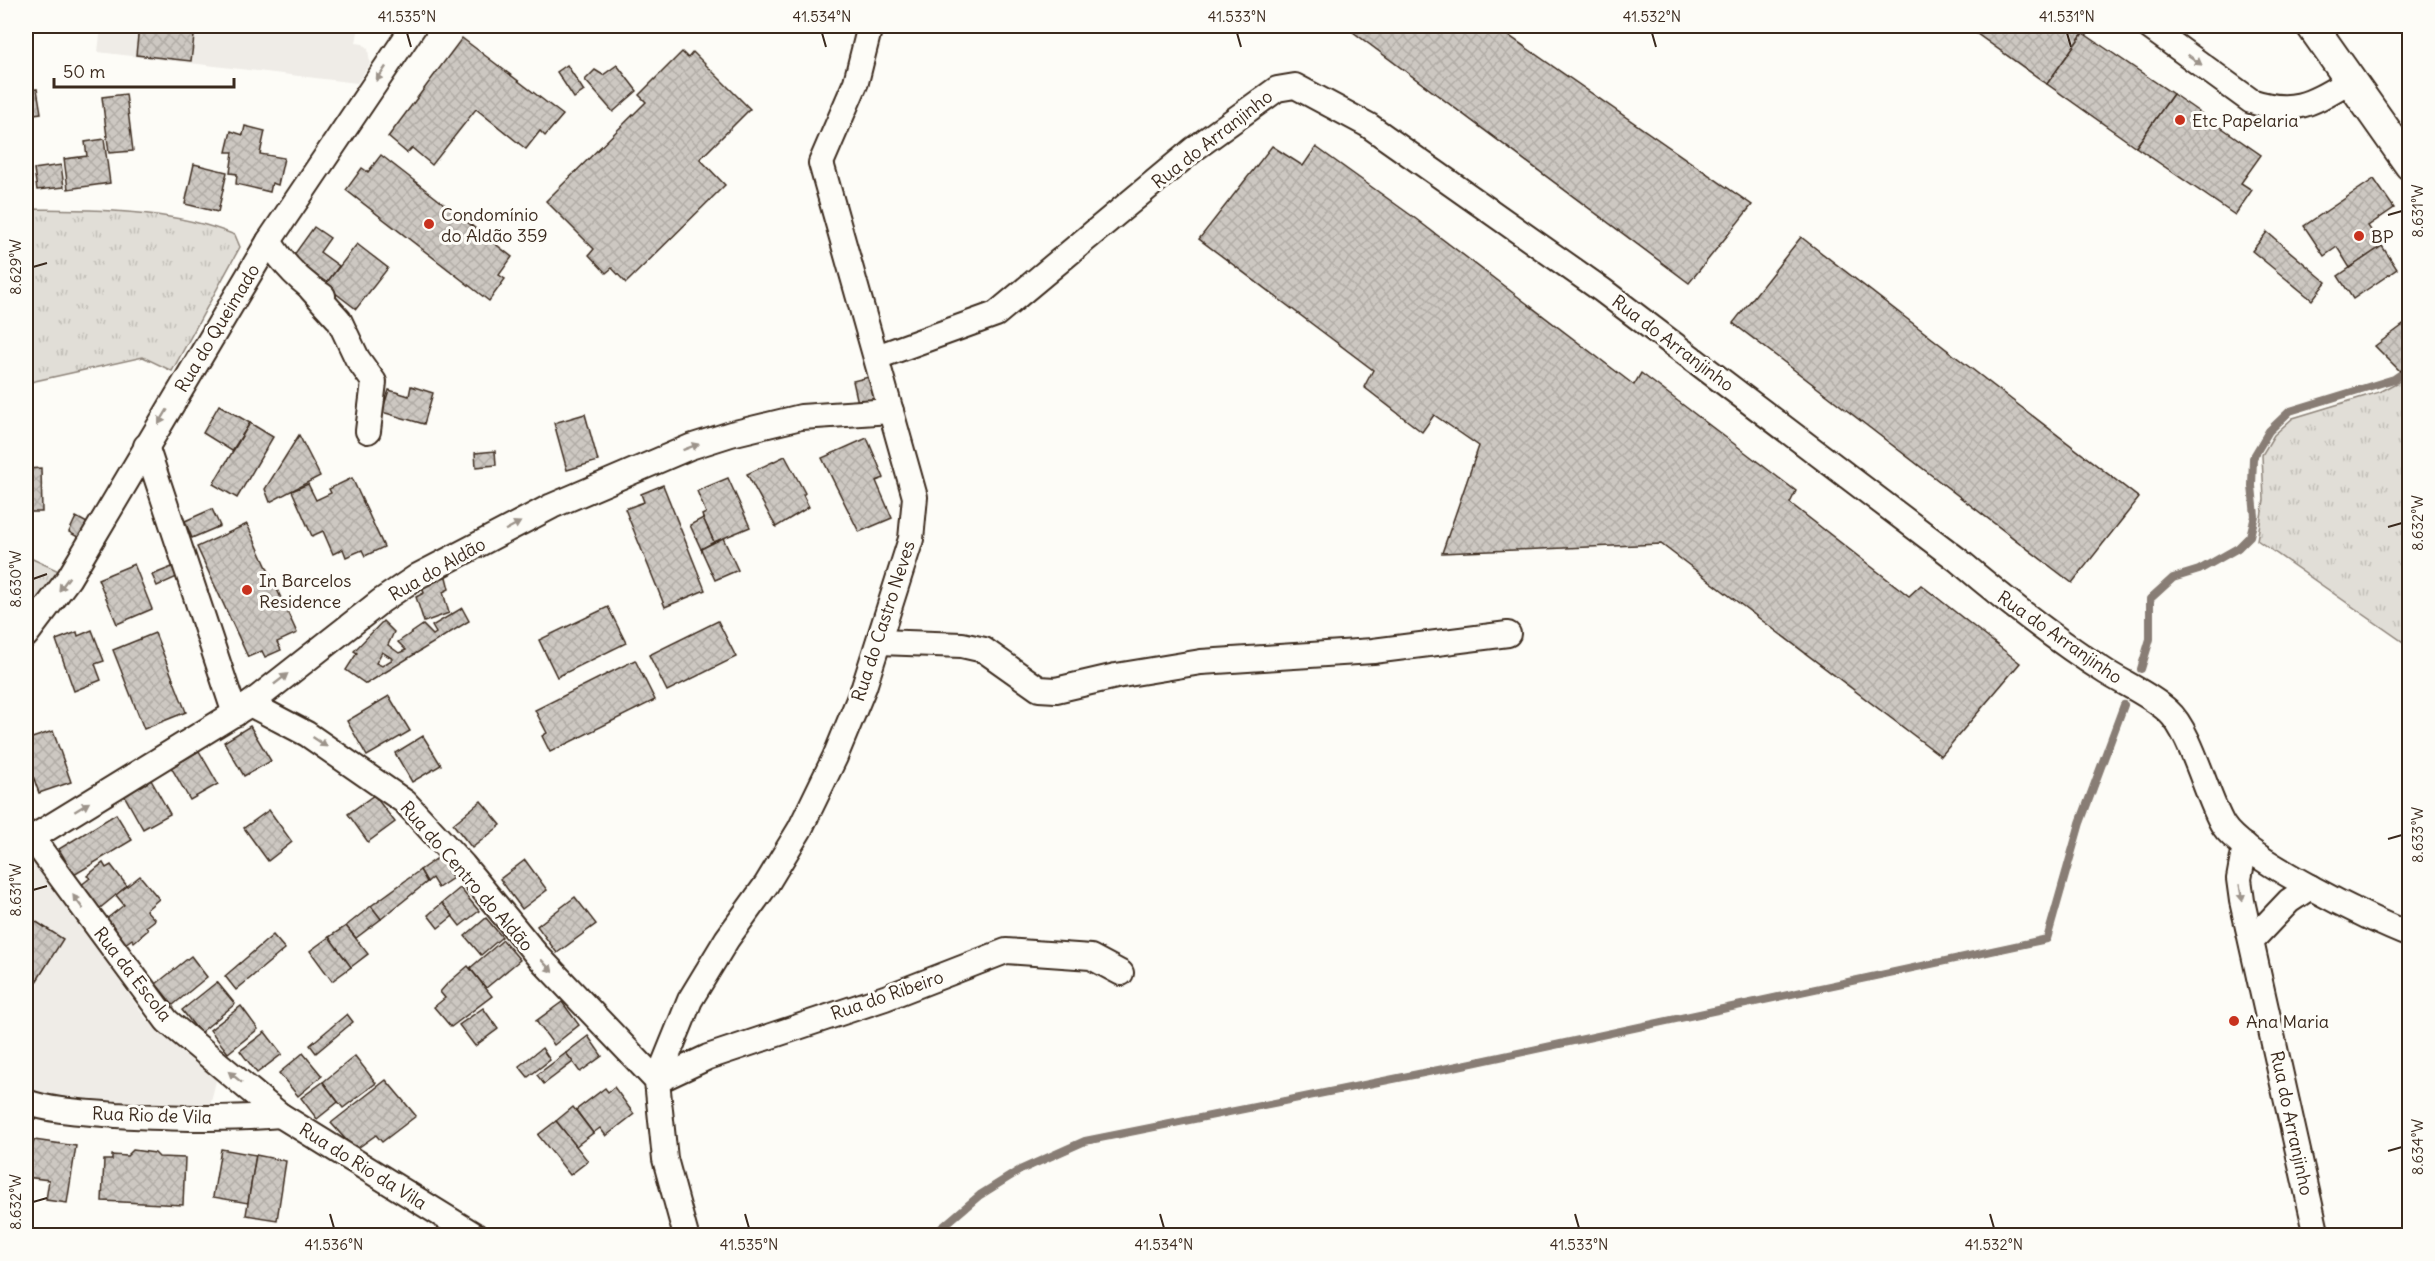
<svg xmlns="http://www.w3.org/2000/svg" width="2435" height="1261" font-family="Delius,sans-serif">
<defs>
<pattern id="grass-tufts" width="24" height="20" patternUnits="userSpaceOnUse" patternTransform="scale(1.5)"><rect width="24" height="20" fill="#e1ded7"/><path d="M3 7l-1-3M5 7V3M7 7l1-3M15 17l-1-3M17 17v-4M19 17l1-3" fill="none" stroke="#c2bfb8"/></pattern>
<pattern id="building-cross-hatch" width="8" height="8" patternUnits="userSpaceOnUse" patternTransform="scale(1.5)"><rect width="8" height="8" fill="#cdc8c2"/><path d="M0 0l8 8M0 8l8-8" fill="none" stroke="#b1aca6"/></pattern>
</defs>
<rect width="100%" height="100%" fill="#fdfcf7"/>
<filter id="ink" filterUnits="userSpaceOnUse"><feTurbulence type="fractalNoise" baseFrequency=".0167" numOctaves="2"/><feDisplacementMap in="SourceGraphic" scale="12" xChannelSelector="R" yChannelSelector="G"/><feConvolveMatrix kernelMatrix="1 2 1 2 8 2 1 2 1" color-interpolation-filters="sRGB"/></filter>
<g filter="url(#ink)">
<g fill="#efece7">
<path d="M 101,26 L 359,26 L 356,43 L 363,44 L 368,49 L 370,64 L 357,83 L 98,52 Z"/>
<path d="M 26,857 L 33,858 L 147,1020 L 177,1046 L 206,1063 L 216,1081 L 210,1105 L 142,1104 L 26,1092 Z"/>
</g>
<g fill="url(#grass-tufts)" stroke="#8e847a" stroke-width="1.5">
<path d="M 26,209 C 96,210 169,208 235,235 L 240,247 L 172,371 L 143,357 L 26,383 Z"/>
<path d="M 2409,376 L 2409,646 L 2257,540 L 2264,500 L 2262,455 L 2274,435 L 2293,418 L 2379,392 Z"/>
<path d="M 26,556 L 61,572 L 26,622 Z"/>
</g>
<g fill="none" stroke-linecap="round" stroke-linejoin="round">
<g stroke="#887d74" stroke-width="8">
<path d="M 2141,669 L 2150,639 L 2150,599 L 2173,578 L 2199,570 L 2238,548 L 2250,536 L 2255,516 L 2252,486 L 2253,458 L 2269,431 L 2290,411 L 2394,379 L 2410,368"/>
<path d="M 932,1236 L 980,1195 L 1020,1170 L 1085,1141 L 1458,1066 L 2047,939 L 2080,823 L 2124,705"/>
</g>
</g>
<g fill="url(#building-cross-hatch)" stroke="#3b2a1e" stroke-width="1.5" fill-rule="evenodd">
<path d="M 139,26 L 195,28 L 191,61 L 136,55 Z"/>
<path d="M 1345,26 L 1495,26 L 1752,205 L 1689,283 Z"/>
<path d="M 1966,26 L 2073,26 L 2083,33 L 2047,84 Z"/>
<path d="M 2083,33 L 2173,94 L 2136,147 L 2047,84 Z"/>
<path d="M 462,38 L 563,115 L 545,136 L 540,131 L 526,149 L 476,109 L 432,165 L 412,148 L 407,153 L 388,137 Z"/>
<path d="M 682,52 L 688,58 L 693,52 L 750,109 L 700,159 L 725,185 L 626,283 L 612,268 L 606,273 L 589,255 L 594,249 L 546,201 L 646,102 L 639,95 Z"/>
<path d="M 567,65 L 584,91 L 574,98 L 557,72 Z"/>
<path d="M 617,65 L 637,91 L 613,112 L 585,80 L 595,70 L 603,75 Z"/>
<path d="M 26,82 L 28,91 L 37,89 L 41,113 L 26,115 Z"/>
<path d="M 126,94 L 133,151 L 109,153 L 102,97 Z"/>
<path d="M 2173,94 L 2261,155 L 2241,183 L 2252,190 L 2235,215 L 2136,147 Z"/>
<path d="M 245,126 L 265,131 L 260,154 L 284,158 L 278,185 L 272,183 L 270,192 L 236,184 L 237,174 L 230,173 L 233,152 L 226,152 L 231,131 L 243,135 Z"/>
<path d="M 104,139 L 110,183 L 68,189 L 64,159 L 87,156 L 85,142 Z"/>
<path d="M 1272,146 L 1303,166 L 1316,147 L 1412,216 L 1634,385 L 1641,373 L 1796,491 L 1790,503 L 1909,596 L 1921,585 L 2020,663 L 1941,756 L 1661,544 L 1442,553 L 1479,446 L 1434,415 L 1422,432 L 1364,387 L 1373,370 L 1199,239 Z"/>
<path d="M 381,155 L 512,257 L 499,275 L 505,279 L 489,301 L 346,190 L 362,168 L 368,172 Z"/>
<path d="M 194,164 L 227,172 L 218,212 L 185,204 Z"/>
<path d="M 61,165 L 64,187 L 37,190 L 34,169 Z"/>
<path d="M 2374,179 L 2394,208 L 2368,226 L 2382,246 L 2350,268 L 2337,247 L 2324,256 L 2304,226 Z"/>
<path d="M 314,227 L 330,238 L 320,252 L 339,266 L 325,285 L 291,259 Z"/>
<path d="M 2267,232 L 2326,282 L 2312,300 L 2252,251 Z"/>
<path d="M 1801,237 L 2139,498 L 2072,583 L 1733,323 Z"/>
<path d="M 357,244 L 388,268 L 356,309 L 325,285 Z"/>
<path d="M 2382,246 L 2397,269 L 2353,299 L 2338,276 Z"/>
<path d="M 2410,320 L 2410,363 L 2400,371 L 2375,346 Z"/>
<path d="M 873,376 L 877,393 L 873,399 L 858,403 L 853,381 Z"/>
<path d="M 411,386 L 433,393 L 424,424 L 382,412 L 389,390 L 409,396 Z"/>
<path d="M 219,405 L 250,423 L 232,451 L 203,433 Z"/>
<path d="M 585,414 L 598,461 L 567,470 L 554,423 Z"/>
<path d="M 250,423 L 273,437 L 237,498 L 213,484 Z"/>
<path d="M 299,435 L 320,476 L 270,502 L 265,489 Z"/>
<path d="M 867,438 L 884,478 L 876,481 L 892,518 L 859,532 L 822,458 Z"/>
<path d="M 495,451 L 496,465 L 476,467 L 475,453 Z"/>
<path d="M 785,456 L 805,493 L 803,495 L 809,507 L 776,527 L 747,474 Z"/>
<path d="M 41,468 L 42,512 L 26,512 L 26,469 Z"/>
<path d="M 352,478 L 384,547 L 365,556 L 362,550 L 346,557 L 343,549 L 333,554 L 323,531 L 312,536 L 292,491 L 308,484 L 316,500 L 331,493 L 329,489 Z"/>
<path d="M 728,478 L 750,527 L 714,542 L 703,518 L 702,515 L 706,513 L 697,491 Z"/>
<path d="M 663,485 L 705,590 L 665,607 L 625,509 L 644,502 L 641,494 Z"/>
<path d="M 212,509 L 220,526 L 192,538 L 185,521 Z"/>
<path d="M 76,517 L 89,524 L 81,539 L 69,532 Z"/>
<path d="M 703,518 L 714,542 L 701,549 L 690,525 Z"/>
<path d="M 247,524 L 297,633 L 277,642 L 281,650 L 265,657 L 262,651 L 248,657 L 197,547 Z"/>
<path d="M 723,538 L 738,570 L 715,580 L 701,549 Z"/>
<path d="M 134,564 L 152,609 L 117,624 L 98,579 Z"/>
<path d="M 172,567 L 177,577 L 157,586 L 152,575 Z"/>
<path d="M 445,573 L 449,589 L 443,592 L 449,613 L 424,622 L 416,597 L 424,593 L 421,585 Z"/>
<path d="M 608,607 L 626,643 L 557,677 L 539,640 Z"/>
<path d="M 462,608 L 469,621 L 366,684 L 346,670 L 357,653 L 354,651 L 383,621 L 394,632 L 388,645 L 399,653 L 406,650 L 398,642 L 423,625 L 433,635 L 436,633 L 432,626 ZM 382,652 L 393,659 L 382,666 L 376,663 Z"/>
<path d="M 718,621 L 736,657 L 667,691 L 649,655 Z"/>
<path d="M 92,630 L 104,661 L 95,664 L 101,680 L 74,691 L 56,640 L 77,632 L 78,636 Z"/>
<path d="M 155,633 L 186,712 L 144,729 L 113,650 Z"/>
<path d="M 635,660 L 655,700 L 550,752 L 542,736 L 547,733 L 535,710 Z"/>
<path d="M 389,696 L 410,731 L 367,756 L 347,721 Z"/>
<path d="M 250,726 L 271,761 L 244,776 L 224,742 Z"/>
<path d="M 53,731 L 71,782 L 39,793 L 29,765 L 26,766 L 26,740 Z"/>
<path d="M 423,736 L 441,765 L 412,782 L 395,753 Z"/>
<path d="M 199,751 L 218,784 L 190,800 L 171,767 Z"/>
<path d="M 151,780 L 170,814 L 143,829 L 124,795 Z"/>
<path d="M 374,795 L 395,822 L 368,842 L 348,814 Z"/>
<path d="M 481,801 L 501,825 L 472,848 L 453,824 Z"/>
<path d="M 269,810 L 292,842 L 268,861 L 244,828 Z"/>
<path d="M 116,814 L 132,840 L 74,875 L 59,849 Z"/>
<path d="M 439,857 L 453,878 L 438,888 L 432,878 L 427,882 L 420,870 Z"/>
<path d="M 525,860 L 547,890 L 522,909 L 500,879 Z"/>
<path d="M 103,863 L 106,868 L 111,865 L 127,886 L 99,909 L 80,886 L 90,878 L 87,876 Z"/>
<path d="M 420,870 L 427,882 L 381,919 L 371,906 Z"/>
<path d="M 140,876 L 159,899 L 146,910 L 155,920 L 146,927 L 148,930 L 134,942 L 132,939 L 125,944 L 105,920 L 124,905 L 116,895 Z"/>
<path d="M 460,888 L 479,911 L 460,926 L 442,903 Z"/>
<path d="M 575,897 L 596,924 L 557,953 L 537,926 Z"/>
<path d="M 442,903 L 453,916 L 438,928 L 428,915 Z"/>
<path d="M 371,906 L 381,919 L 356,938 L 346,926 Z"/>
<path d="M 486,918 L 502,937 L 481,955 L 465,936 Z"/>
<path d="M 35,921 L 63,939 L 26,998 L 26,929 L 29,932 Z"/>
<path d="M 346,926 L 368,954 L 351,967 L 329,937 Z"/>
<path d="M 273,935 L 285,949 L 236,990 L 225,976 Z"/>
<path d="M 329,937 L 351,967 L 332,981 L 310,951 Z"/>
<path d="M 503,940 L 520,960 L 486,988 L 470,968 Z"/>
<path d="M 191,956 L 207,977 L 173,1005 L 156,984 Z"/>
<path d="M 468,966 L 492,996 L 451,1027 L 434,1007 L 445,998 L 440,992 L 447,984 Z"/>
<path d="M 217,982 L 235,1004 L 200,1033 L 182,1010 Z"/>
<path d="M 562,1002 L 579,1025 L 554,1045 L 536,1021 Z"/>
<path d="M 241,1006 L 258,1029 L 228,1053 L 210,1030 Z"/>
<path d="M 483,1008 L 498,1029 L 475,1046 L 459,1025 Z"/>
<path d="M 347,1014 L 353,1022 L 316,1053 L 310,1045 Z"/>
<path d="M 265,1032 L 282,1054 L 257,1073 L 240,1051 Z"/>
<path d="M 588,1036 L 602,1056 L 580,1072 L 566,1053 Z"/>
<path d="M 542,1048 L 550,1060 L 528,1077 L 519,1066 Z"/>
<path d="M 303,1053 L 322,1076 L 298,1096 L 279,1073 Z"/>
<path d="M 566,1053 L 573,1062 L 544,1084 L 537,1075 Z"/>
<path d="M 355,1056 L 376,1083 L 343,1108 L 323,1082 Z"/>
<path d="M 386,1080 L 416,1116 L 382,1142 L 376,1135 L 355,1150 L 331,1123 Z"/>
<path d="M 323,1082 L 338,1102 L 317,1119 L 301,1098 Z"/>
<path d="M 614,1087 L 634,1114 L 606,1136 L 600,1128 L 593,1133 L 576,1110 L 605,1088 L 608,1092 Z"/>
<path d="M 573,1107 L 593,1133 L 576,1146 L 556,1121 Z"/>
<path d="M 556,1121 L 588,1161 L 570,1175 L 538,1135 Z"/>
<path d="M 34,1140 L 76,1146 L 67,1203 L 46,1200 L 49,1180 L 26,1177 Z"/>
<path d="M 221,1149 L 256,1155 L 248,1203 L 213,1197 Z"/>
<path d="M 133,1150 L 155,1153 L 159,1157 L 185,1158 L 183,1205 L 102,1201 L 104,1160 L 112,1160 L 112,1155 L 127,1156 Z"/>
<path d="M 256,1155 L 286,1161 L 277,1220 L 246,1215 Z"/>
</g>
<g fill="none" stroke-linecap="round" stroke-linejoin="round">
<g stroke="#3b2a1e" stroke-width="28">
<g id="minor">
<path d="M 2148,26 L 2251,101 C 2295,116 2313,102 2351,80"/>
<path d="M 269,241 C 283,264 300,282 323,296"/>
<path d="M 311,289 L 339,320 L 357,358 L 374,382 L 368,431"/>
<path d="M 877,357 L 996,314 L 1194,149 L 1277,89 L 1295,86 L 1368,125 L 1602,290 L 1958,560 C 2005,600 2054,639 2106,672 C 2127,685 2150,695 2168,711 C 2191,731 2206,796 2223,825 C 2244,858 2370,920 2410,935"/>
<path d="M 146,446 L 235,714"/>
<path d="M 26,635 L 69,578 L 269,241 L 414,26"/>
<path d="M 879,642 L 962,645 L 984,650 L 1039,689 L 1056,690 L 1116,676 L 1201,662 L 1373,651 L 1508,634"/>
<path d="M 250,704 L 307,734 L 405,802 L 463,865 L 536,954 L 657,1081"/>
<path d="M 32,838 L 250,704 L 381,601 L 418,576 L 552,506 L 690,447 L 731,434 L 801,417 L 891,411"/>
<path d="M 32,838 L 167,1021 L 280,1115 L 476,1236"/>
<path d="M 2245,846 L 2239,879 L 2242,901 L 2317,1236"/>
<path d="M 2252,940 L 2289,901 L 2310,887"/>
<path d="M 657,1081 L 708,1057 L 885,998 L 1006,951 L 1091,957 L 1121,973"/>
<path d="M 26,1102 C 55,1112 85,1112 116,1115 C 171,1118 226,1120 280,1115"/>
<path d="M 686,1236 L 665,1159 L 657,1081 L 690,1000 L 727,939 L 766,885 L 800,829 L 835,757 L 864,687 L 911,539 L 915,497 L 821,163 L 856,82 L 870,26"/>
</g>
</g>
<g stroke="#3b2a1e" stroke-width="34">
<path id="major" d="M 2312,26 L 2410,165"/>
</g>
<use href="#minor" stroke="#fdfcf7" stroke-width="24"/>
<use href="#major" stroke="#fdfcf7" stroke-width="30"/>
</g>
<defs><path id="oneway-solid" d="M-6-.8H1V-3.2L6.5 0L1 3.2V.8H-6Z" transform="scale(1.5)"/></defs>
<g fill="#9c938a">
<use href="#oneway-solid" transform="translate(2195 60) rotate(36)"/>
<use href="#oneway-solid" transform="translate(381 74) rotate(124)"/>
<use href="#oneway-solid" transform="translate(163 417) rotate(121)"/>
<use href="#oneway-solid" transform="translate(691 447) rotate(-20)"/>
<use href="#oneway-solid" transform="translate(513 526) rotate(-28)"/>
<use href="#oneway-solid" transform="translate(64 584) rotate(126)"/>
<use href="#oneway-solid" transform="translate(281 679) rotate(-38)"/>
<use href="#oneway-solid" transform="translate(320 742) rotate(34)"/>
<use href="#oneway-solid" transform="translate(82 807) rotate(-32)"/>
<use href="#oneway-solid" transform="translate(2241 893) rotate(80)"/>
<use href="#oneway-solid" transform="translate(78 902) rotate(-126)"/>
<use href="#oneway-solid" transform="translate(547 966) rotate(47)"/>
<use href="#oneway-solid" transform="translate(235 1077) rotate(-141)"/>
</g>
</g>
<path fill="none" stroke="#3b2a1e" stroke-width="2" d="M 407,33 L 411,47M 822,33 L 826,47M 1237,33 L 1241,47M 1652,33 L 1656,47M 2067,33 L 2071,47M 2388,215 L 2402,211M 33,267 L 47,263M 2388,527 L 2402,523M 33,579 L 47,574M 2388,839 L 2402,835M 33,890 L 47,886M 2388,1151 L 2402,1147M 33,1202 L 47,1198M 330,1214 L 334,1228M 745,1214 L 749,1228M 1160,1214 L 1164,1228M 1575,1214 L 1579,1228M 1990,1214 L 1994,1228"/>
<g fill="#c8321e" stroke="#fdfcf7" stroke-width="2">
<circle cx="2180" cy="120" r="6"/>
<circle cx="429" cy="224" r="6"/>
<circle cx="2359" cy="236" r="6"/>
<circle cx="247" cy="590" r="6"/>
<circle cx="2234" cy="1021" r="6"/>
</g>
<g text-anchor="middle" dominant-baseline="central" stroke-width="6" stroke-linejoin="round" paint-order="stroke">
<g font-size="18" fill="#3b2a1e" stroke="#fdfcf7" text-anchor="start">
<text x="2192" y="120">Etc Papelaria</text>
<text x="441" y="214">Condomínio<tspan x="441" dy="21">do Aldão 359</tspan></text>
<text x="2371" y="236">BP</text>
<text x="259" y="580">In Barcelos<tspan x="259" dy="21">Residence</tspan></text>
<text x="2246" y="1021">Ana Maria</text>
</g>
<g font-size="18" fill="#3b2a1e" stroke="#fdfcf7">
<text transform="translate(1212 139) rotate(-38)">Rua do Arranjinho</text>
<text transform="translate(217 328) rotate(-59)">Rua do Queimado</text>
<text transform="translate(1673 343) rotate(37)">Rua do Arranjinho</text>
<text transform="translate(437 569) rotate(-30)">Rua do Aldão</text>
<text transform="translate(883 621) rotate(-72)">Rua do Castro Neves</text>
<text transform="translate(2060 637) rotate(35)">Rua do Arranjinho</text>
<text transform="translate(467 876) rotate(49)">Rua do Centro do Aldão</text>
<text transform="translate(133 974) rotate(52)">Rua da Escola</text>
<text transform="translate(887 995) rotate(-19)">Rua do Ribeiro</text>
<text transform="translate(152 1115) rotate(2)">Rua Rio de Vila</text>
<text transform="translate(2292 1123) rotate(78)">Rua do Arranjinho</text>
<text transform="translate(363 1166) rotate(32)">Rua do Rio da Vila</text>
</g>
</g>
<rect width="2435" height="1261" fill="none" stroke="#fdfcf7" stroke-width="66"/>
<path d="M54 78v9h180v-9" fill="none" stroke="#3b2a1e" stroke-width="3"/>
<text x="63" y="78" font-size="18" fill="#3b2a1e" stroke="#fdfcf7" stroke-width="4.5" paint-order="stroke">50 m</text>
<rect x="33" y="33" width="2369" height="1195" fill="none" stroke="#3b2a1e" stroke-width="2"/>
<g font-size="15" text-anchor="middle" fill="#3b2a1e">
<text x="407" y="22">41.535°N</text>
<text x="822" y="22">41.534°N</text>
<text x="1237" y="22">41.533°N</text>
<text x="1652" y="22">41.532°N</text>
<text x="2067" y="22">41.531°N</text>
<text transform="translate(2418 211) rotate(-90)" y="5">8.631°W</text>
<text transform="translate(16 267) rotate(-90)" y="5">8.629°W</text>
<text transform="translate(2418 523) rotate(-90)" y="5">8.632°W</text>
<text transform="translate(16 579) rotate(-90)" y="5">8.630°W</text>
<text transform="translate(2418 835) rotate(-90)" y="5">8.633°W</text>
<text transform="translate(16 890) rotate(-90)" y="5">8.631°W</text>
<text transform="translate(2418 1147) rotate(-90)" y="5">8.634°W</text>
<text transform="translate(16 1202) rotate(-90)" y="5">8.632°W</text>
<text x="334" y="1250">41.536°N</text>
<text x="749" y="1250">41.535°N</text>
<text x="1164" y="1250">41.534°N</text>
<text x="1579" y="1250">41.533°N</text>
<text x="1994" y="1250">41.532°N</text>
</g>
</svg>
